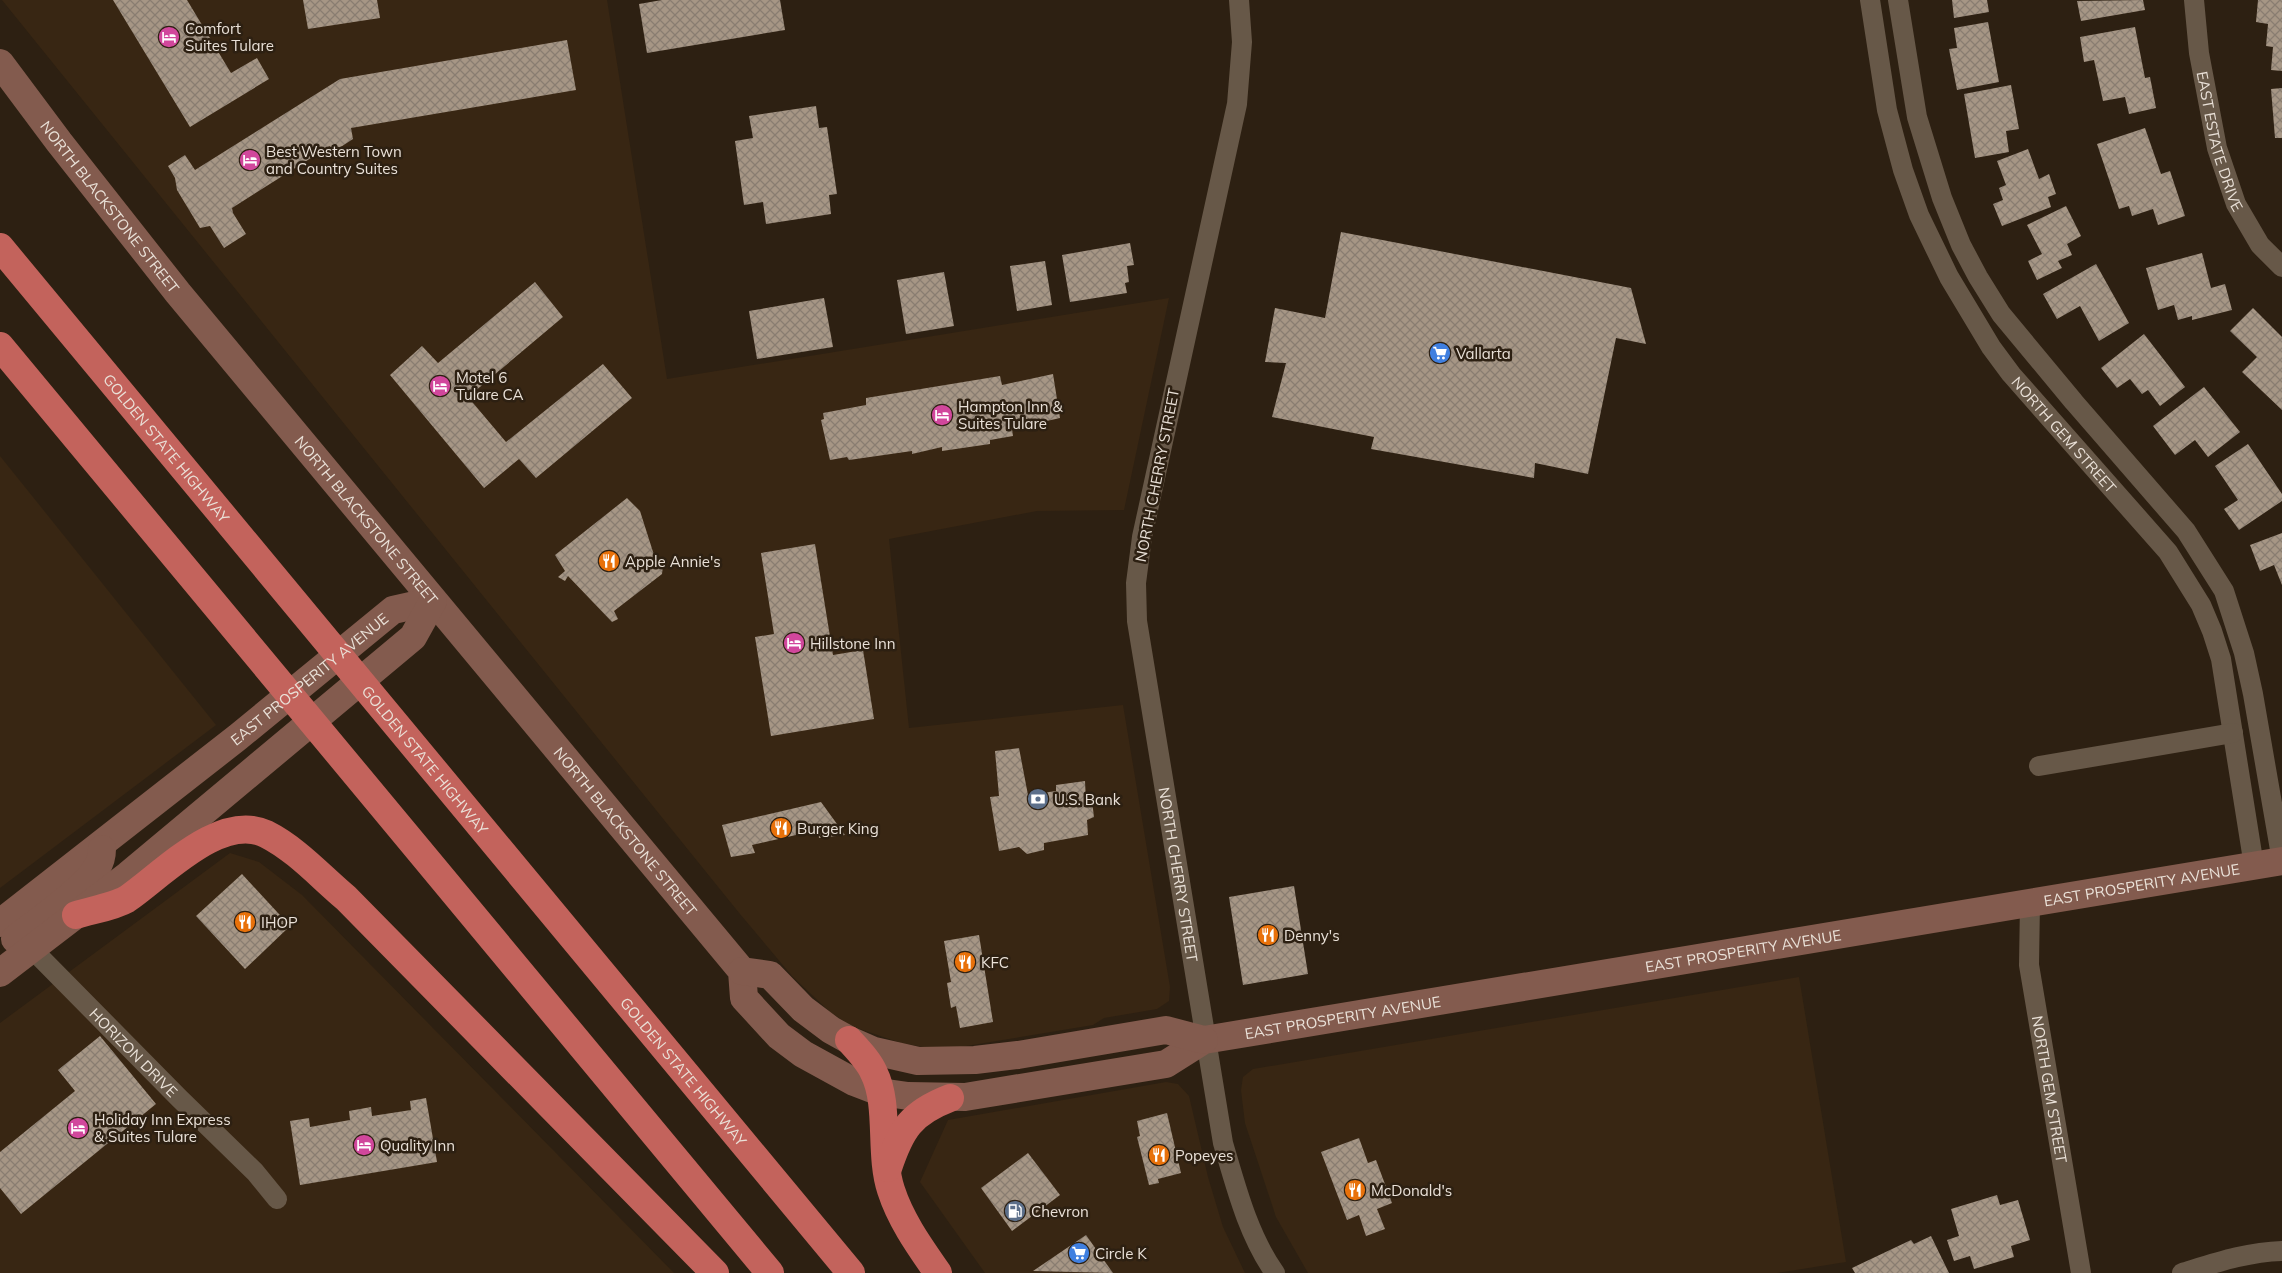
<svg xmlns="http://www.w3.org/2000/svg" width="2282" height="1273" font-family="Mulish,sans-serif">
<defs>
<pattern id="building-cross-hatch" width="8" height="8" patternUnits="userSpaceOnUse" patternTransform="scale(1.25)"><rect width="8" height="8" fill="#a69685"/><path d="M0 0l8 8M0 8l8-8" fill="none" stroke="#897d71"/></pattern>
</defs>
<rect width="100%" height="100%" fill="#2d2012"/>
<g fill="#382613">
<path d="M 2,0 L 607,0 L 667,379 L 1169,298 L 1124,510 L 1037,511 L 889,539 L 909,728 L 1123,705 L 1170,987 L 1169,1001 L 1157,1009 L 1104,1018 L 1093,1025 L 954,1048 L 929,1048 L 901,1043 L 851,1026 L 830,1012 L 792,976 L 740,914 Z"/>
<path d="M 0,456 L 216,725 L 0,888 Z"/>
<path d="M 230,853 L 259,862 L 302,895 L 674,1273 L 0,1273 L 0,1023 Z"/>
<path d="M 1799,977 L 1846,1262 L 1777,1273 L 1308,1273 L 1276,1217 L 1245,1123 L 1241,1090 L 1243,1077 L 1253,1069 Z"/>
<path d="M 1166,1082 L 1178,1084 L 1189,1096 L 1208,1177 L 1223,1227 L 1245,1273 L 985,1273 L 920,1182 L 948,1120 Z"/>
</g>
<g fill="url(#building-cross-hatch)">
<path d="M 113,0 L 187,0 L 231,73 L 257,58 L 269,79 L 190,127 Z"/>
<path d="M 303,0 L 377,0 L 380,18 L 308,29 Z"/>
<path d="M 662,0 L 780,0 L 785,30 L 647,53 L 639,4 Z"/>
<path d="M 1952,0 L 1987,0 L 1989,12 L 1954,18 Z"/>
<path d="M 2143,0 L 2145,10 L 2081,21 L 2077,1 Z"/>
<path d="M 2258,0 L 2282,0 L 2282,71 L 2271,70 L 2273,47 L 2266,46 L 2268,24 L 2256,22 Z"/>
<path d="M 1988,22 L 1999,82 L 1957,90 L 1949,49 L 1957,48 L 1954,28 Z"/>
<path d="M 2135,27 L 2145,78 L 2150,77 L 2156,108 L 2129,114 L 2125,97 L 2103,101 L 2094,60 L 2084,62 L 2080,37 Z"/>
<path d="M 567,40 L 576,90 L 351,128 L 353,139 L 333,152 L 330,146 L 232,208 L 233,213 L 246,234 L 224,248 L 210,226 L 200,228 L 177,190 L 175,178 L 168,166 L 185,155 L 195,170 L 340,79 Z"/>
<path d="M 2011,85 L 2019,129 L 2006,131 L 2009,152 L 1975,158 L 1964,94 Z"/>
<path d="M 2282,88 L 2282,138 L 2275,138 L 2271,89 Z"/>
<path d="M 816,106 L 819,128 L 827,127 L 837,194 L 829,195 L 831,214 L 766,224 L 763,202 L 744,205 L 735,141 L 753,138 L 749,116 Z"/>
<path d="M 2145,128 L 2161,174 L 2170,171 L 2185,216 L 2158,225 L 2153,209 L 2132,216 L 2129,206 L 2119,209 L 2097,144 Z"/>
<path d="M 2028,149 L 2039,179 L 2049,174 L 2056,194 L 2048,197 L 2051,207 L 2002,226 L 1993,204 L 2003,200 L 1999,188 L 2006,185 L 1997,161 Z"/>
<path d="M 2066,206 L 2081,236 L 2067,244 L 2072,255 L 2058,261 L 2062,268 L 2037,280 L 2028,261 L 2042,254 L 2027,225 Z"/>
<path d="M 1341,232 L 1631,288 L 1646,344 L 1616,338 L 1588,474 L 1535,463 L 1534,478 L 1371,449 L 1374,437 L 1272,417 L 1286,363 L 1265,362 L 1275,308 L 1325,318 Z"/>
<path d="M 1130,243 L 1134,265 L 1127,266 L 1129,282 L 1125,283 L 1127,293 L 1070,302 L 1062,255 Z"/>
<path d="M 2202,253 L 2211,288 L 2225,284 L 2232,310 L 2192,320 L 2192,316 L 2178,320 L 2174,305 L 2158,310 L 2146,268 Z"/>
<path d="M 1045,261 L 1052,305 L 1017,311 L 1010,266 Z"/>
<path d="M 2096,264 L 2129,323 L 2099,341 L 2080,306 L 2057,319 L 2043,294 Z"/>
<path d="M 944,272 L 954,326 L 906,334 L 897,280 Z"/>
<path d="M 535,282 L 563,317 L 468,397 L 506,442 L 603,364 L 632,398 L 536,478 L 519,459 L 484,488 L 390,375 L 422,346 L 438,363 Z"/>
<path d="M 824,298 L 833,347 L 757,359 L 749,311 Z"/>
<path d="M 2253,308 L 2282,337 L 2282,410 L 2242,372 L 2257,357 L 2230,331 Z"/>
<path d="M 2144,334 L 2185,387 L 2160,406 L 2148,390 L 2142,394 L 2130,379 L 2117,388 L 2101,368 Z"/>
<path d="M 1053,374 L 1060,418 L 1012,429 L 1013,436 L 990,440 L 990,444 L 942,451 L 942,447 L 912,454 L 912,451 L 849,460 L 847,457 L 830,460 L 821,420 L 824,419 L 823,413 L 866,405 L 866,398 L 1000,376 L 1002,385 Z"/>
<path d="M 2204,387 L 2240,432 L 2208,457 L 2195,440 L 2175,455 L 2153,426 Z"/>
<path d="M 2248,444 L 2282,494 L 2282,501 L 2239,530 L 2224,509 L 2238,500 L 2215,466 Z"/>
<path d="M 627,498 L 640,511 L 654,555 L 663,566 L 662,574 L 614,611 L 618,619 L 612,622 L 568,576 L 565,581 L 558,577 L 565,571 L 555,555 Z"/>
<path d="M 2282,533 L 2282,585 L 2274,565 L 2260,571 L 2250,545 Z"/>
<path d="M 815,544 L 833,655 L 863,650 L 874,719 L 771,736 L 755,637 L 774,634 L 761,553 Z"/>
<path d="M 1019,748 L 1028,795 L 1056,791 L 1056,785 L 1085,781 L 1086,802 L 1092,801 L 1094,817 L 1087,820 L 1088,835 L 1044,843 L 1044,850 L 1027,854 L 1019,847 L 999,851 L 990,797 L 999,796 L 995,751 Z"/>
<path d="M 821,802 L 845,835 L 819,838 L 818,830 L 752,845 L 755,853 L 731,857 L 722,825 Z"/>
<path d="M 242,874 L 290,926 L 245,969 L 196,916 Z"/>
<path d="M 1294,886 L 1308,974 L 1243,985 L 1229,897 Z"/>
<path d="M 979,935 L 993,1022 L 960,1028 L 956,1006 L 951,1008 L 947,983 L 951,982 L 944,941 Z"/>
<path d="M 100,1036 L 156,1104 L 21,1214 L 0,1188 L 0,1152 L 75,1091 L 58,1070 Z"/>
<path d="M 426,1098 L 437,1162 L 300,1185 L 290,1121 L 309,1118 L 310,1127 L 350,1120 L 349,1111 L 371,1107 L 372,1116 L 411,1110 L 410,1101 Z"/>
<path d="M 1167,1113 L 1181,1173 L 1158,1179 L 1159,1183 L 1149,1185 L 1137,1137 L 1140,1136 L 1137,1121 Z"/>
<path d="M 1359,1138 L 1368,1163 L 1376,1160 L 1392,1203 L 1377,1209 L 1385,1229 L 1366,1236 L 1359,1215 L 1347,1220 L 1321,1152 Z"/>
<path d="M 1028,1153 L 1060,1195 L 1012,1231 L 981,1188 Z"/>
<path d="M 1997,1195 L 2000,1205 L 2018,1200 L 2030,1240 L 2011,1246 L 2014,1257 L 1974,1269 L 1970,1256 L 1954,1261 L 1947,1240 L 1959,1236 L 1951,1209 Z"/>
<path d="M 1086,1235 L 1113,1273 L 1033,1271 Z"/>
<path d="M 1931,1236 L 1949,1273 L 1855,1273 L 1852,1268 L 1911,1240 L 1914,1244 Z"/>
</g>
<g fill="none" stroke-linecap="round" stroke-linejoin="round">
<g stroke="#675848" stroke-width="20">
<path id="s1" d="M 1239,0 L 1242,42 L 1237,104 L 1142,537 L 1136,583 L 1137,621 L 1223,1143 C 1236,1187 1248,1235 1275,1273"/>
<path id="s2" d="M 1870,0 L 1887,110 L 1903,170 L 1919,215 L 1949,277 L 1991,347 L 2011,374 L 2168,552 L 2201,605 L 2212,631 L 2221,659 L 2254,866"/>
<path d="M 1898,0 L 1917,117 L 1942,198 L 1961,245 L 1978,277 L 2001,314 L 2074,402 L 2186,531 L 2224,591 L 2244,653 L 2253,694 L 2282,861"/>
<path id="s3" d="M 2194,0 L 2199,53 L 2217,148 L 2236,204 L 2260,245 L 2282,267"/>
<path d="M 2039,766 L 2233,733"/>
<path id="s4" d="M 2030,903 L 2029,965 L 2081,1273"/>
<path id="s5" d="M 32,949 L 179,1098 L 255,1172 L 277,1199"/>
<path d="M 2182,1273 C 2215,1263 2247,1252 2282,1251"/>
</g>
<g stroke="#835b4e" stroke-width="28">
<path id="s6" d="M 0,63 L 59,142 L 178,293 L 742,971 L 744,998 L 779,1036 L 803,1054 L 854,1082 L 880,1092 L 908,1096 L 965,1097 L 1166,1064 L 1204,1040 L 2282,861"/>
<path id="s7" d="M 0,923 L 238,737 L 393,610 L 433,601"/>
<path d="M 15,939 C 35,923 86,888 97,867 C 101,861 102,855 102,849"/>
<path d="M 742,971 L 770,975 L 803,1009 L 831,1030 L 849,1040 L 874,1051 L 918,1061 L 975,1060 L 1018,1055 L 1166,1030 L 1204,1040"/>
<path d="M 0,973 L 128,875 L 413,637 L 433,601"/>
</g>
<g stroke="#c3635c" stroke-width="28">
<path id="s8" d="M 0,247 L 851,1273"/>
<path d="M 0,346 L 770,1273"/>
<path d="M 76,915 C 92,910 113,907 127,899 C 161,876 220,812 266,834 C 296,849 321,877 346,898 L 715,1273"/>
<path d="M 849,1040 C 858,1050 869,1061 874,1073 C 890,1105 879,1154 891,1190 C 901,1221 920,1247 938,1273"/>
<path d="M 888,1168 C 901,1129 911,1113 950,1098"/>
</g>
</g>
<defs>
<g id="hotel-disc" transform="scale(1.125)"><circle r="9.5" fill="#d1479c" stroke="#2d2012"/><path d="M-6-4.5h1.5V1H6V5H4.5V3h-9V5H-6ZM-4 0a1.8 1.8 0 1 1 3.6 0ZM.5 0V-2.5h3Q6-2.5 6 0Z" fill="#fff"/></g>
<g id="supermarket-disc" transform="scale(1.125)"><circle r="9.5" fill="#3f7fe0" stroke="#2d2012"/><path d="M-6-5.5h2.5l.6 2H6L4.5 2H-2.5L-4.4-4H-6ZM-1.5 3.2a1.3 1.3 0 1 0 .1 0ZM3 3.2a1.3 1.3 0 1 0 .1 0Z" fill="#fff"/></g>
<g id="restaurant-disc" transform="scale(1.125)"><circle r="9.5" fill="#e8710a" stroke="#2d2012"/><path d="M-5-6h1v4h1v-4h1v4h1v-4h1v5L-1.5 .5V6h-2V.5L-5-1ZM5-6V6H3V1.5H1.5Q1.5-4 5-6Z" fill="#fff"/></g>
<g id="bank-disc" transform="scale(1.125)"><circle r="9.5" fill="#5c6f8a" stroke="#2d2012"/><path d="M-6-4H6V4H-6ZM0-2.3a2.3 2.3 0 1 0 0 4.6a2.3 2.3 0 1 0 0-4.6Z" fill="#fff"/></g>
<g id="fuel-disc" transform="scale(1.125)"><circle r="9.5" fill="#5c6f8a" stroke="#2d2012"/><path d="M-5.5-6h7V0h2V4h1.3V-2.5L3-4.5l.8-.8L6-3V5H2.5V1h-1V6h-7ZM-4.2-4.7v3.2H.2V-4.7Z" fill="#fff"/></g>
</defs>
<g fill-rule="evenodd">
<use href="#hotel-disc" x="169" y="37"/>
<use href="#hotel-disc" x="250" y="160"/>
<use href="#supermarket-disc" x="1440" y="353"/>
<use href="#hotel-disc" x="440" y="386"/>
<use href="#hotel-disc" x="942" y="415"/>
<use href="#restaurant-disc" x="609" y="561"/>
<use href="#hotel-disc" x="794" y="643"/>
<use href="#bank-disc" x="1038" y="799"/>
<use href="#restaurant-disc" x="781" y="828"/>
<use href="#restaurant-disc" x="245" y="922"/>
<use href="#restaurant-disc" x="1268" y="935"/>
<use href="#restaurant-disc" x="965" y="962"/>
<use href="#hotel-disc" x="78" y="1128"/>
<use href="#hotel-disc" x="364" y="1145"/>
<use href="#restaurant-disc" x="1159" y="1155"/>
<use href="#restaurant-disc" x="1355" y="1190"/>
<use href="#fuel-disc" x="1015" y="1211"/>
<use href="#supermarket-disc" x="1079" y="1253"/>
</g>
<g text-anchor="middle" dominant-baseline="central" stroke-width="5" stroke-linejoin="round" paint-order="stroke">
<g font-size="15" fill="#eae1d8" stroke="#2d2012" text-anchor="start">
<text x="185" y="28">Comfort<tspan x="185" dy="17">Suites Tulare</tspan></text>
<text x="266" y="151">Best Western Town<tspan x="266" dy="17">and Country Suites</tspan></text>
<text x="1456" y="353">Vallarta</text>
<text x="456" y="377">Motel 6<tspan x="456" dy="17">Tulare CA</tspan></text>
<text x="958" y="406">Hampton Inn &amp;<tspan x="958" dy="17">Suites Tulare</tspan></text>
<text x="625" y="561">Apple Annie's</text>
<text x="810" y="643">Hillstone Inn</text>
<text x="1054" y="799">U.S. Bank</text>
<text x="797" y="828">Burger King</text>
<text x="261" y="922">IHOP</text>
<text x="1284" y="935">Denny's</text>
<text x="981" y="962">KFC</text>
<text x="94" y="1119">Holiday Inn Express<tspan x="94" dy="17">&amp; Suites Tulare</tspan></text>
<text x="380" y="1145">Quality Inn</text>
<text x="1175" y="1155">Popeyes</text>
<text x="1371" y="1190">McDonald's</text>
<text x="1031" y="1211">Chevron</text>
<text x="1095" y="1253">Circle K</text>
</g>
<g font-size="15" fill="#eae1d8" stroke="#2d2012">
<text stroke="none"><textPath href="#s3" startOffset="144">EAST ESTATE DRIVE</textPath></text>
<text stroke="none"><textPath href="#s6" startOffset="181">NORTH BLACKSTONE STREET</textPath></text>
<text stroke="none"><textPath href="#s2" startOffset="486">NORTH GEM STREET</textPath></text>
<text stroke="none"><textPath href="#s8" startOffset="261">GOLDEN STATE HIGHWAY</textPath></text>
<text transform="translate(1157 475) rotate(-79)">NORTH CHERRY STREET</text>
<text stroke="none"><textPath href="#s6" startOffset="586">NORTH BLACKSTONE STREET</textPath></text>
<text stroke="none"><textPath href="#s7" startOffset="394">EAST PROSPERITY AVENUE</textPath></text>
<text stroke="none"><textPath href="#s8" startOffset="666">GOLDEN STATE HIGHWAY</textPath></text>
<text stroke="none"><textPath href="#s6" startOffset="991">NORTH BLACKSTONE STREET</textPath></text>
<text stroke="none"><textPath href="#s1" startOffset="889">NORTH CHERRY STREET</textPath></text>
<text stroke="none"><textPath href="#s6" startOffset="2652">EAST PROSPERITY AVENUE</textPath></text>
<text stroke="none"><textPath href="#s6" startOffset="2248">EAST PROSPERITY AVENUE</textPath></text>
<text stroke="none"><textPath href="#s6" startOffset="1842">EAST PROSPERITY AVENUE</textPath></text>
<text stroke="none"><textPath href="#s5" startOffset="145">HORIZON DRIVE</textPath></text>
<text stroke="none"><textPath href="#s8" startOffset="1071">GOLDEN STATE HIGHWAY</textPath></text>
<text stroke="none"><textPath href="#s4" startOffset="188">NORTH GEM STREET</textPath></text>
</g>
</g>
</svg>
